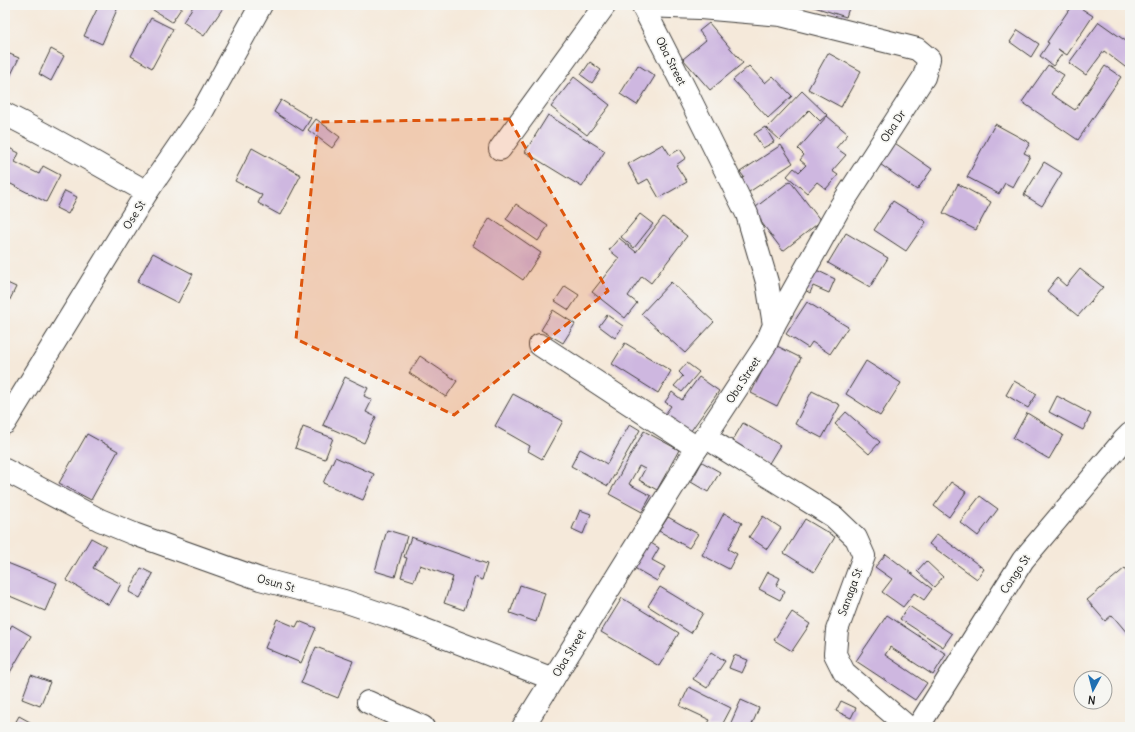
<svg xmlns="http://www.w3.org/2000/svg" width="1135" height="732" font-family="Delius,sans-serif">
<rect width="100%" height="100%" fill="#f6f6f2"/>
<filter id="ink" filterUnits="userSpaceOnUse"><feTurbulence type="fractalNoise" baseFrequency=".025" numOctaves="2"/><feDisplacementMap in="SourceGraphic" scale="8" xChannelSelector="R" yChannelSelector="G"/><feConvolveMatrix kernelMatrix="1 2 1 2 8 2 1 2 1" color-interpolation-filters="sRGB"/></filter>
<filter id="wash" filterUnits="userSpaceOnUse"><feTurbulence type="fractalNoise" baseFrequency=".012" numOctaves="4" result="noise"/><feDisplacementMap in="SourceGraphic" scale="16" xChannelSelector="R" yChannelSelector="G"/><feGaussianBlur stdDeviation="0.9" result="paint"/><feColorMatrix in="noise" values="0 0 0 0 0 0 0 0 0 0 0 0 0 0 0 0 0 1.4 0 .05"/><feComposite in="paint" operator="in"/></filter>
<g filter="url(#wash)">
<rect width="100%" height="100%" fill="#f5e9da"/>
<g id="blocks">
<g fill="#ceb7e0">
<path d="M 99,5 L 119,5 L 102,44 L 84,36 Z"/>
<path d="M 152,5 L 178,5 L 182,7 L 172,22 L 150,8 Z"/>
<path d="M 194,5 L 225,5 L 204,36 L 183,22 Z"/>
<path d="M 808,5 L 850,5 L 846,17 Z"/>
<path d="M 1072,5 L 1076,5 L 1093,16 L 1067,55 L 1058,49 L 1063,53 L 1053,66 L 1040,56 L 1049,43 L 1047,42 Z"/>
<path d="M 151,18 L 173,29 L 152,68 L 131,56 Z"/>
<path d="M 1099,22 L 1130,44 L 1129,70 L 1104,51 L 1086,75 L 1069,63 Z"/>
<path d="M 709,23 L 743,63 L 710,90 L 683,59 L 706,40 L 699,31 Z"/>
<path d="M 1018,30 L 1039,44 L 1031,57 L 1010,42 Z"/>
<path d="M 51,49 L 64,56 L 51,81 L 39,74 Z"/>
<path d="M 5,52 L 19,58 L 5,87 Z"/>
<path d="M 828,53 L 861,71 L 841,107 L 808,89 Z"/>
<path d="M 590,62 L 601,70 L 592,83 L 581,75 Z"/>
<path d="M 638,65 L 655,76 L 637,105 L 620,94 Z"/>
<path d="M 1048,65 L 1064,75 L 1051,94 L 1075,110 L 1105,66 L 1121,77 L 1078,140 L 1022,102 Z"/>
<path d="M 749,66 L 765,83 L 773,76 L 792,96 L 768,118 L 733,80 Z"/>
<path d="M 574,77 L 610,105 L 587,135 L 551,107 Z"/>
<path d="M 802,91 L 827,115 L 820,121 L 809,110 L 780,140 L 767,128 Z"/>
<path d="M 281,100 L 311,118 L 303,131 L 274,112 Z"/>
<path d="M 548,115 L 605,151 L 582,187 L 525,152 Z"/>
<path d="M 827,116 L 848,134 L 836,148 L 846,155 L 832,171 L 838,175 L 826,189 L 817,182 L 807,193 L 787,176 L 794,168 L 799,172 L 806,165 L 800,160 L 804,155 L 798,149 Z"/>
<path d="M 316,119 L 340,137 L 332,148 L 308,130 Z"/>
<path d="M 995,124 L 1030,143 L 1024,153 L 1030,156 L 1013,187 L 1005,183 L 999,194 L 967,177 Z"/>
<path d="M 765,127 L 774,142 L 763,148 L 754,134 Z"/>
<path d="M 892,141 L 932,169 L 917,190 L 877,162 Z"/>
<path d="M 663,144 L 670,155 L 680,149 L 686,158 L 676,165 L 687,182 L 659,198 L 648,179 L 639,184 L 628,164 Z"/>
<path d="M 781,145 L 793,163 L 743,196 L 734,184 L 744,177 L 740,172 Z"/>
<path d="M 5,146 L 19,153 L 15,162 L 39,174 L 43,166 L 60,175 L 46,202 L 5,181 Z"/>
<path d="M 252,148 L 301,175 L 280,215 L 258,203 L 262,195 L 235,181 Z"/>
<path d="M 1044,162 L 1062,173 L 1042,206 L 1024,195 Z"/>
<path d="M 790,181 L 821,221 L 783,251 L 752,210 Z"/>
<path d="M 958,184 L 991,202 L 976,230 L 943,213 Z"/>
<path d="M 65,191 L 77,197 L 68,214 L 56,208 Z"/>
<path d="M 893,201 L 926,222 L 906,251 L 874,230 Z"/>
<path d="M 516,204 L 548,226 L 538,241 L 506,219 Z"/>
<path d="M 640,214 L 653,224 L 634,248 L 621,237 Z"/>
<path d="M 663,217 L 687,236 L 651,283 L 642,276 L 628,296 L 637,303 L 625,318 L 592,292 L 619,258 L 609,250 L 619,238 L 636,252 Z"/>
<path d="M 490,218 L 541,253 L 523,280 L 472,245 Z"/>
<path d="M 846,233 L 888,258 L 870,287 L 828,263 Z"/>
<path d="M 153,253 L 193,274 L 178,303 L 137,282 Z"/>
<path d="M 810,267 L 835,279 L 829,293 L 813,286 L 810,293 L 800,287 Z"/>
<path d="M 1080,269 L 1103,287 L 1078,316 L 1047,291 L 1057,278 L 1066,286 Z"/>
<path d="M 5,282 L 16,287 L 5,310 Z"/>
<path d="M 671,282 L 714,322 L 685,353 L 641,314 Z"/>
<path d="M 565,286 L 579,295 L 569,310 L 555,301 Z"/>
<path d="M 807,302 L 848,327 L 830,354 L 812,342 L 808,348 L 786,334 Z"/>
<path d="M 553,310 L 575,324 L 563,343 L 541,330 Z"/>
<path d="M 607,315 L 623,326 L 615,338 L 599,326 Z"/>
<path d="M 625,343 L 671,371 L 658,393 L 612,364 Z"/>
<path d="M 775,345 L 801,358 L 777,406 L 751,393 Z"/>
<path d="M 420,356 L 457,381 L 446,397 L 409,373 Z"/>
<path d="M 866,361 L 901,383 L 880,416 L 846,394 Z"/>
<path d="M 687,363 L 699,372 L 682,392 L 674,386 L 683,376 L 679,372 Z"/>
<path d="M 345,377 L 368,388 L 364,396 L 372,400 L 366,412 L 376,417 L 364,443 L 323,425 Z"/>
<path d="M 699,377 L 719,391 L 688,435 L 663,417 L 671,406 L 665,402 L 672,392 L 682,400 Z"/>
<path d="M 1014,381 L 1037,394 L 1028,408 L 1006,395 Z"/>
<path d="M 812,391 L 840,405 L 822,438 L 795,424 Z"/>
<path d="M 513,394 L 563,421 L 542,459 L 528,451 L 530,446 L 495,426 Z"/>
<path d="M 1057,396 L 1091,414 L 1083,430 L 1049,412 Z"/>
<path d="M 846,412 L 880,442 L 869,454 L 835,424 Z"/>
<path d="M 1027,413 L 1063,435 L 1049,459 L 1013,438 Z"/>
<path d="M 743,423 L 780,445 L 768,465 L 731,443 Z"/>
<path d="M 630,424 L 640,430 L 608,486 L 571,466 L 580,449 L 607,464 Z"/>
<path d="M 303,427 L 333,438 L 325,459 L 295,448 Z"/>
<path d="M 644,431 L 679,450 L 657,490 L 639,480 L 645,469 L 639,466 L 629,484 L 651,496 L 642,512 L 609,494 Z"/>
<path d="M 87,434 L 118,451 L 91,500 L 59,483 Z"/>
<path d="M 335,457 L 374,474 L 363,500 L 323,483 Z"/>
<path d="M 702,462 L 720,472 L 708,492 L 691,482 Z"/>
<path d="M 951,482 L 966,492 L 949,517 L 934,506 Z"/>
<path d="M 980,496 L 998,509 L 978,536 L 960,522 Z"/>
<path d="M 580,510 L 591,514 L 583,534 L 572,529 Z"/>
<path d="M 724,513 L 742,523 L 728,549 L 737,554 L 729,569 L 702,555 Z"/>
<path d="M 763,516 L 781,528 L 767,549 L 749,537 Z"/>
<path d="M 668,517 L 698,534 L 689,548 L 659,531 Z"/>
<path d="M 805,519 L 835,537 L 814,572 L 784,553 Z"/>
<path d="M 387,530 L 407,536 L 395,577 L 375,571 Z"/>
<path d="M 937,534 L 984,569 L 977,579 L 929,544 Z"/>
<path d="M 411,537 L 487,564 L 482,580 L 475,577 L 464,610 L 444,603 L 453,577 L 420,565 L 414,581 L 401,577 L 407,558 L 404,557 Z"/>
<path d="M 91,538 L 106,546 L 93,568 L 121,584 L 109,605 L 66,580 Z"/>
<path d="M 646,540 L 659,548 L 652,560 L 665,567 L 657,581 L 631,566 Z"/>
<path d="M 886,554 L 932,589 L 924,600 L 914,593 L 903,607 L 882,592 L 892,579 L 875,567 Z"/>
<path d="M 926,561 L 943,577 L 934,587 L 917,571 Z"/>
<path d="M 5,562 L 57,583 L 45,611 L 5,594 Z"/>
<path d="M 141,568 L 153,574 L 140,598 L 129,592 Z"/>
<path d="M 1125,568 L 1130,574 L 1130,633 L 1128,634 L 1112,615 L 1105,621 L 1087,600 Z"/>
<path d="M 768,572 L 780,578 L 776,586 L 785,591 L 780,600 L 759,589 Z"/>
<path d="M 520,585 L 545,593 L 536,622 L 510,613 Z"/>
<path d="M 660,587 L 703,613 L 691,633 L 648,606 Z"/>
<path d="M 622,598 L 679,633 L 659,666 L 601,632 Z"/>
<path d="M 909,606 L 952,634 L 943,647 L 900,619 Z"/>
<path d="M 792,612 L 810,624 L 792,651 L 774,640 Z"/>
<path d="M 887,615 L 946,654 L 933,675 L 890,647 L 885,655 L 927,683 L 915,700 L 856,661 Z"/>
<path d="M 277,619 L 296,627 L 299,621 L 316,628 L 301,663 L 265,648 Z"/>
<path d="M 12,625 L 31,636 L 5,681 L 5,637 Z"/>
<path d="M 316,647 L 353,661 L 338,698 L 301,683 Z"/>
<path d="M 711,652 L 725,661 L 707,688 L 693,679 Z"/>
<path d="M 734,655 L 748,660 L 742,673 L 729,668 Z"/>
<path d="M 31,675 L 50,682 L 40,706 L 22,699 Z"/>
<path d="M 689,687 L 731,708 L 721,727 L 706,727 L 710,720 L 680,706 Z"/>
<path d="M 741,700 L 759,708 L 751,727 L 729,727 Z"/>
<path d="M 841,701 L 856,708 L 851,718 L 836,711 Z"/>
<path d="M 19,716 L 39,727 L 13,727 Z"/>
</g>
</g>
</g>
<g filter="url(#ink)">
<use href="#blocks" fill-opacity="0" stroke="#3d3b38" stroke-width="1"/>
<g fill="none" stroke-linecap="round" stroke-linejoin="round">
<g stroke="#3d3b38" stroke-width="24">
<g id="minor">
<path d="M 643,6 L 700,8 L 781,15 L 917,49 L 929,59 L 924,77 L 840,207 L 774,325"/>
<path d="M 5,114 C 54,138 100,166 147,192"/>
<path d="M 500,149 L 605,5"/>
<path d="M 540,345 L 697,448"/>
<path d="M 5,423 L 147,192 L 202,112 L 261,5"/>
<path d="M 705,437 L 834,517 L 856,538 L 864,556 L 837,630 L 835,654 L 844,672 L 908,727"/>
<path d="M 5,470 L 100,520 L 134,534 L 260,579 L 344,601 L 397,619 L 553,679"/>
<path d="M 368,702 L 423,727"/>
<path d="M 523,727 L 697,448 L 705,437 L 766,344 L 774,325 L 767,282 L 747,214 L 689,97 L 642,5"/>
<path d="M 918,727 L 1023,560 L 1124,440 L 1130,434"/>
</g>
</g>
<use href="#minor" stroke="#fff" stroke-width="22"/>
</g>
</g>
<path fill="#de560d" fill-opacity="0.2" stroke="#de560d" stroke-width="3" stroke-dasharray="8 5" stroke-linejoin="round" d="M 509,119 L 608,291 L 454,415 L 296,339 L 318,122 Z"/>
<g text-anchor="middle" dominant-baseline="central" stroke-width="3.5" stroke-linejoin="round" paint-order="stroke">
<g font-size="11" fill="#1c1c1c" stroke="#f6f6f2">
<text transform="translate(671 61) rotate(63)">Oba Street</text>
<text transform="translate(893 126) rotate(-57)">Oba Dr</text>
<text transform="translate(134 215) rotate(-58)">Ose St</text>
<text transform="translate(743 380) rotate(-57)">Oba Street</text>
<text transform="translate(1015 574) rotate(-56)">Congo St</text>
<text transform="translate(276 583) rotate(15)">Osun St</text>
<text transform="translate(850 592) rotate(-70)">Sanaga St</text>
<text transform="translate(569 653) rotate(-59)">Oba Street</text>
</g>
</g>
<rect width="1135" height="732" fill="none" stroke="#f6f6f2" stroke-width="20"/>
<g transform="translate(1093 690) rotate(187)"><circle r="19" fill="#f6f6f2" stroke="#9f9f9c"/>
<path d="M0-3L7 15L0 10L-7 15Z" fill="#1f6fb2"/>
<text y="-6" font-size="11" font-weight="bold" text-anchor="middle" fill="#1c1c1c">N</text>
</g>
</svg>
